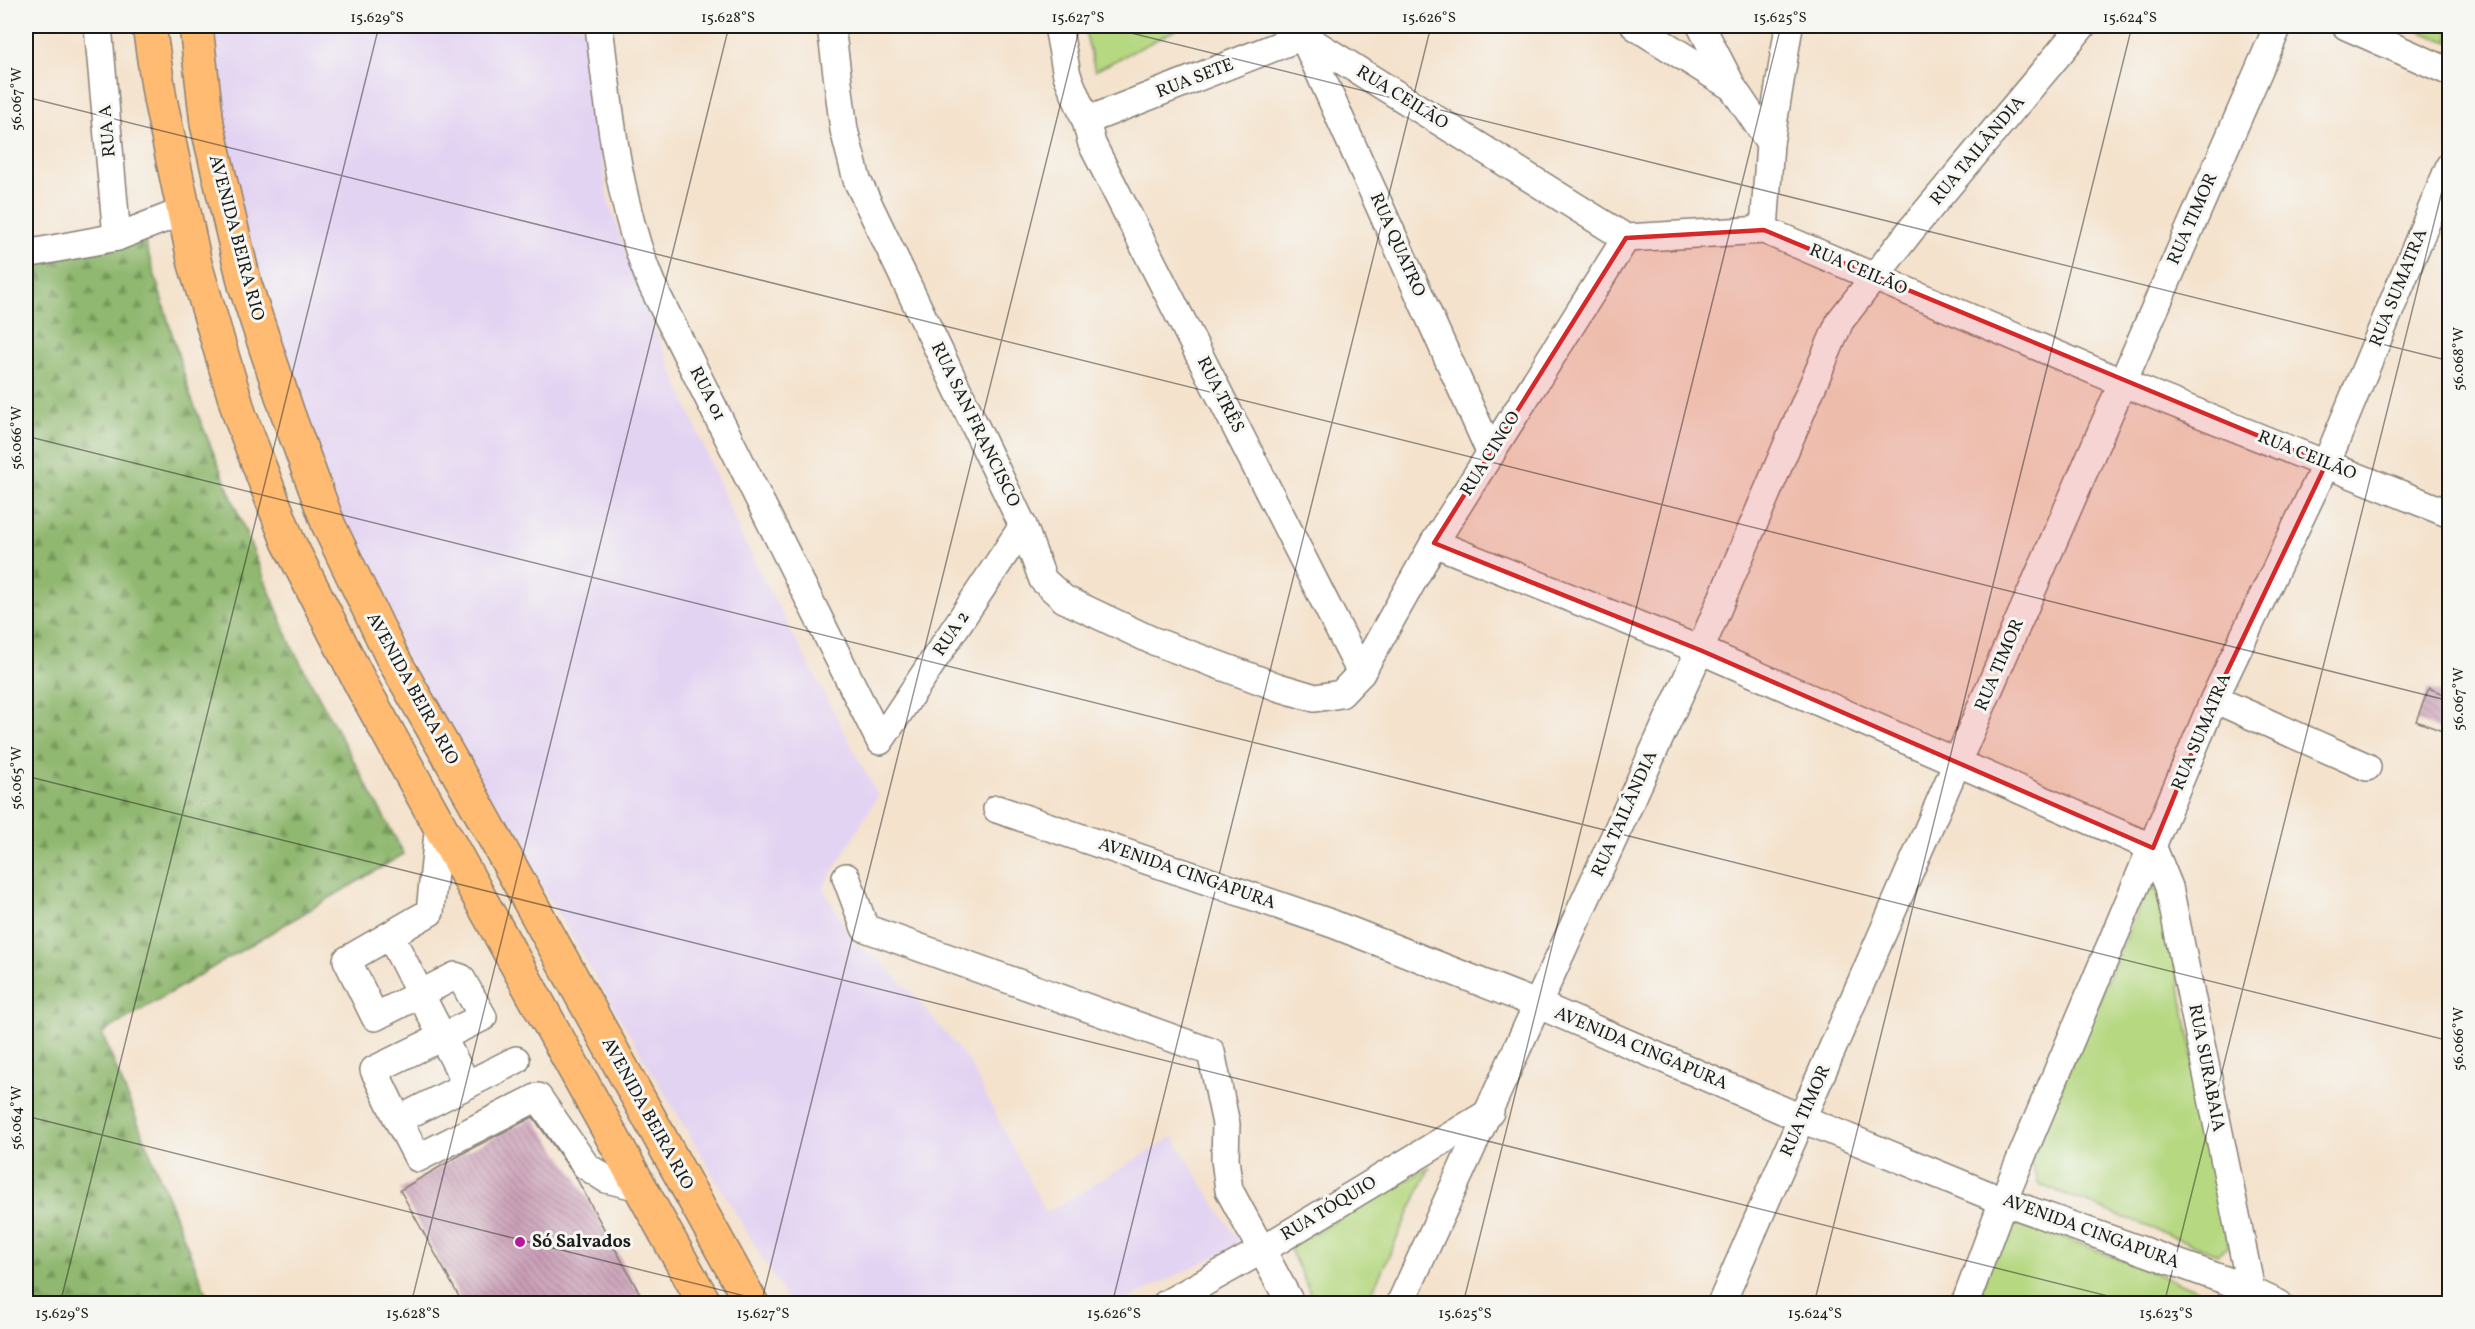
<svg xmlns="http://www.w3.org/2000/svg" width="2475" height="1329" font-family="Vollkorn,serif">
<defs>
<pattern id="forest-firs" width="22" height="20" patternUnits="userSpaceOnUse" patternTransform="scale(1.5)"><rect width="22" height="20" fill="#90b86f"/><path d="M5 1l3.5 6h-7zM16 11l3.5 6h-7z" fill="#75955a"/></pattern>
<pattern id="building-back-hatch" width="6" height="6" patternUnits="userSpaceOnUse" patternTransform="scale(1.5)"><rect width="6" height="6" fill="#cb9fb7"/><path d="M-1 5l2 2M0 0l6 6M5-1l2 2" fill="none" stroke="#a48194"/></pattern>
</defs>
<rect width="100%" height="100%" fill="#f6f6f2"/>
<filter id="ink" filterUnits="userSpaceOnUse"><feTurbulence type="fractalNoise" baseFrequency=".0167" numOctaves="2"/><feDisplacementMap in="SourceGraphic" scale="12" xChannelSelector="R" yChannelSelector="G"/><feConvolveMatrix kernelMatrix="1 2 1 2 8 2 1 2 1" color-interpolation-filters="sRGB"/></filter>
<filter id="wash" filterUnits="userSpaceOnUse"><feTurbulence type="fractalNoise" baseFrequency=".008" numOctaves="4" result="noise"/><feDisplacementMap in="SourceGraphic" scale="24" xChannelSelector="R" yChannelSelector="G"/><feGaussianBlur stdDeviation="1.35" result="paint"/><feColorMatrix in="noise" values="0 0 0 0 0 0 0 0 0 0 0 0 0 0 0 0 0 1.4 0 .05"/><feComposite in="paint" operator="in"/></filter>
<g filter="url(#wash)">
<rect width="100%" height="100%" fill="#f4e2cc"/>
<path fill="#e3d3f2" d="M 205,26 L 587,26 L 607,195 L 635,280 L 740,534 L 878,796 L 823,888 L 853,942 L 878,959 L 918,1000 L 969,1062 L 1046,1213 L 1173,1137 L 1240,1244 L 1120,1303 L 789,1303 L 410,664 L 304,431 L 218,149 Z"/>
<g fill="#b6d881" stroke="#697a4e" stroke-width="1.5">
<path d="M 1084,26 L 1183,26 L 1095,71 Z"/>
<path d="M 2404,26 L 2449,26 L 2449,42 Z"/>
<path d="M 2147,888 L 2161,888 L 2229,1246 L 2217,1254 L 2039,1184 L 2030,1161 Z"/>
<path d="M 1430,1167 L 1367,1303 L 1315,1303 L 1289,1247 Z"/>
<path d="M 2025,1222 L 2195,1289 L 2202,1300 L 2197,1304 L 1976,1304 L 2003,1226 Z"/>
</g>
<path fill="url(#forest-firs)" stroke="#566a46" stroke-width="1.5" d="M 143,235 L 190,395 L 293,649 L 404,854 L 102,1033 L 210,1303 L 26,1304 L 26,267 Z"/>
<g id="blocks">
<g fill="url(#building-back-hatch)">
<path d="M 2429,688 L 2450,697 L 2450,734 L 2416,721 Z"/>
<path d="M 533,1117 L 575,1176 L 640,1294 L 623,1304 L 463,1304 L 400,1190 L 467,1151 Z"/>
</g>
</g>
</g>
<g filter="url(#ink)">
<use href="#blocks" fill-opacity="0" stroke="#887f74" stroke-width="1.5"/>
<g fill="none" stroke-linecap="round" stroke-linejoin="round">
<g stroke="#887f74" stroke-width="30">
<g id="minor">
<path d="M 98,26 L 117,237"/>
<path d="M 599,26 C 610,114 617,200 651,283 L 880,741 L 1023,526"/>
<path d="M 831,26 L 844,130 L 857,180 L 1023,526 L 1043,580 L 1064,599 L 1151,640 L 1278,687 L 1315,698 L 1341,694 L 1361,673 L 1092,144 L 1086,121 L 1067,75 L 1058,26"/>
<path d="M 1287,26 L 1626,238 L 1764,230 L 2121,382 L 2450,514"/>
<path d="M 1635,26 L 1732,87"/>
<path d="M 1701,26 L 1733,88 L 1770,143"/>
<path d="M 2346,26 L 2450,72"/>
<path d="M 1086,121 L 1303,36 L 1491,454"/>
<path d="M 1764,230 L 1770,143 L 1789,26"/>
<path d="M 26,254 L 117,237 L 184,211"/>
<path d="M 1434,543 L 1700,650 L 2153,848 L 2169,887 L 2251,1290"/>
<path d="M 1361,673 L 1434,543 L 1626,238"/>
<path d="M 2214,699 L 2367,767"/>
<path d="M 997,809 L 1333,924 L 1539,1005 L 1803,1119 L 2003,1201 L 2236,1284 L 2279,1304"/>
<path d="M 846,877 L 865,928 L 1211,1052 L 1226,1124 L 1225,1159 L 1229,1190 L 1291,1304"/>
<path d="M 390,935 L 467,1085"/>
<path d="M 516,1060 L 398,1120 L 418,1158 L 538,1097 L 586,1166 L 606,1179 L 640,1187"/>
<path d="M 398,1120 L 374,1070 L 483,1017 L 461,978 L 455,976 L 375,1017 L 347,960 L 430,912 L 439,823"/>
<path d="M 1166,1304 L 1262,1250 L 1490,1112"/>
<path d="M 1400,1304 L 1700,650 L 1840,321 L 1911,230 L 2082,26"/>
<path d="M 1721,1304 C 1910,879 2091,451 2278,26"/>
<path d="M 1965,1304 L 2003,1201 L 2214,699 L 2326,464 L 2450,165"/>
</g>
</g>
<g stroke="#887f74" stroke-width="36">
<g id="major">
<path d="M 149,26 L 160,99 L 195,264 L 240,416 L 288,541 L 362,686 L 705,1304"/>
<path d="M 196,26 L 207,124 L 245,285 L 288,414 L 329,526 L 391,655 L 472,797 L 752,1304"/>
</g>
</g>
<use href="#minor" stroke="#fff" stroke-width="27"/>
<use href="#major" stroke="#ffbb71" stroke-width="33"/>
</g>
</g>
<path fill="#d62828" fill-opacity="0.2" stroke="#d62828" stroke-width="4.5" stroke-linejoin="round" d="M 1764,230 L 2326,464 L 2214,699 L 2153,848 L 1700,650 L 1434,543 L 1626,238 Z"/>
<path fill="none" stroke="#1c1c1c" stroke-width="1.5" stroke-opacity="0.45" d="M 1103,26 L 2450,361M 26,36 L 28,26M 26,97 L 2450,701M 26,436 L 2450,1041M 26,776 L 2140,1304M 26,1116 L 777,1304M 60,1304 L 379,26M 411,1304 L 729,26M 761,1304 L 1080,26M 1112,1304 L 1431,26M 1463,1304 L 1781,26M 1814,1304 L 2132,26M 2164,1304 L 2450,159"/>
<circle fill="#b5179e" stroke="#f6f6f2" stroke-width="2" cx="520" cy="1242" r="6"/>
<g text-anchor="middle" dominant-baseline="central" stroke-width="6" stroke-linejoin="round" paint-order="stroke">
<g font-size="18" fill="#1c1c1c" stroke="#f6f6f2">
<text transform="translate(1195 79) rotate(-21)">RUA SETE</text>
<text transform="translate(1402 98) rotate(32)">RUA CEILÃO</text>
<text transform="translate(108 131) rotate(-95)">RUA A</text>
<text transform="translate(1978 151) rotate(-50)">RUA TAILÂNDIA</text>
<text transform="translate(2193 219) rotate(-66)">RUA TIMOR</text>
<text transform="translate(236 238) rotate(75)">AVENIDA BEIRA RIO</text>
<text transform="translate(1397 245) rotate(66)">RUA QUATRO</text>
<text transform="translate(1858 270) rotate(23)">RUA CEILÃO</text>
<text transform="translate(2399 288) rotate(-68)">RUA SUMATRA</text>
<text transform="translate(707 394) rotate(63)">RUA 01</text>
<text transform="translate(1220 395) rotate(63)">RUA TRÊS</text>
<text transform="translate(975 425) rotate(64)">RUA SAN FRANCISCO</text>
<text transform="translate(1491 454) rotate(-58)">RUA CINCO</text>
<text transform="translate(2307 456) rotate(22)">RUA CEILÃO</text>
<text transform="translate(952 634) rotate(-56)">RUA 2</text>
<text transform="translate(2000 665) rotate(-67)">RUA TIMOR</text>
<text transform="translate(412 689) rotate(61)">AVENIDA BEIRA RIO</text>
<text transform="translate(2202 732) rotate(-67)">RUA SUMATRA</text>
<text transform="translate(1625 814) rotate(-66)">RUA TAILÂNDIA</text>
<text transform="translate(1187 874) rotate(19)">AVENIDA CINGAPURA</text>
<text transform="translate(1641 1049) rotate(23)">AVENIDA CINGAPURA</text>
<text transform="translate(2206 1068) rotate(79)">RUA SURABAIA</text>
<text transform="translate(1806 1111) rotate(-66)">RUA TIMOR</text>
<text transform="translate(647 1114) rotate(61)">AVENIDA BEIRA RIO</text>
<text transform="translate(1329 1209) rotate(-31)">RUA TÓQUIO</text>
<text transform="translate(2091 1232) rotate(20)">AVENIDA CINGAPURA</text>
</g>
<g font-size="18" font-weight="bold" fill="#1c1c1c" stroke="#f6f6f2" text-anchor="start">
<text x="532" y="1242">Só Salvados</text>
</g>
</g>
<rect width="2475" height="1329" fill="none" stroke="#f6f6f2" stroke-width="66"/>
<rect x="33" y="33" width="2409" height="1263" fill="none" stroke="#1c1c1c" stroke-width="2"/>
<g font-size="15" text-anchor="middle" fill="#1c1c1c">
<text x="377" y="22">15.629°S</text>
<text x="728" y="22">15.628°S</text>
<text x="1078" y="22">15.627°S</text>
<text x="1429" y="22">15.626°S</text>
<text x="1780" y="22">15.625°S</text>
<text x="2130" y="22">15.624°S</text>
<text transform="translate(16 99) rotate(-90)" y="5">56.067°W</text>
<text transform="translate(2458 359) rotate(-90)" y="5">56.068°W</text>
<text transform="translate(16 438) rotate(-90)" y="5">56.066°W</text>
<text transform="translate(2458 699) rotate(-90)" y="5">56.067°W</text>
<text transform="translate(16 778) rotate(-90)" y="5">56.065°W</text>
<text transform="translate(2458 1039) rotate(-90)" y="5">56.066°W</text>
<text transform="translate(16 1118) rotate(-90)" y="5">56.064°W</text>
<text x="62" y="1318">15.629°S</text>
<text x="413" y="1318">15.628°S</text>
<text x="763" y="1318">15.627°S</text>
<text x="1114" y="1318">15.626°S</text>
<text x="1465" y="1318">15.625°S</text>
<text x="1815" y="1318">15.624°S</text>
<text x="2166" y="1318">15.623°S</text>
</g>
</svg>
